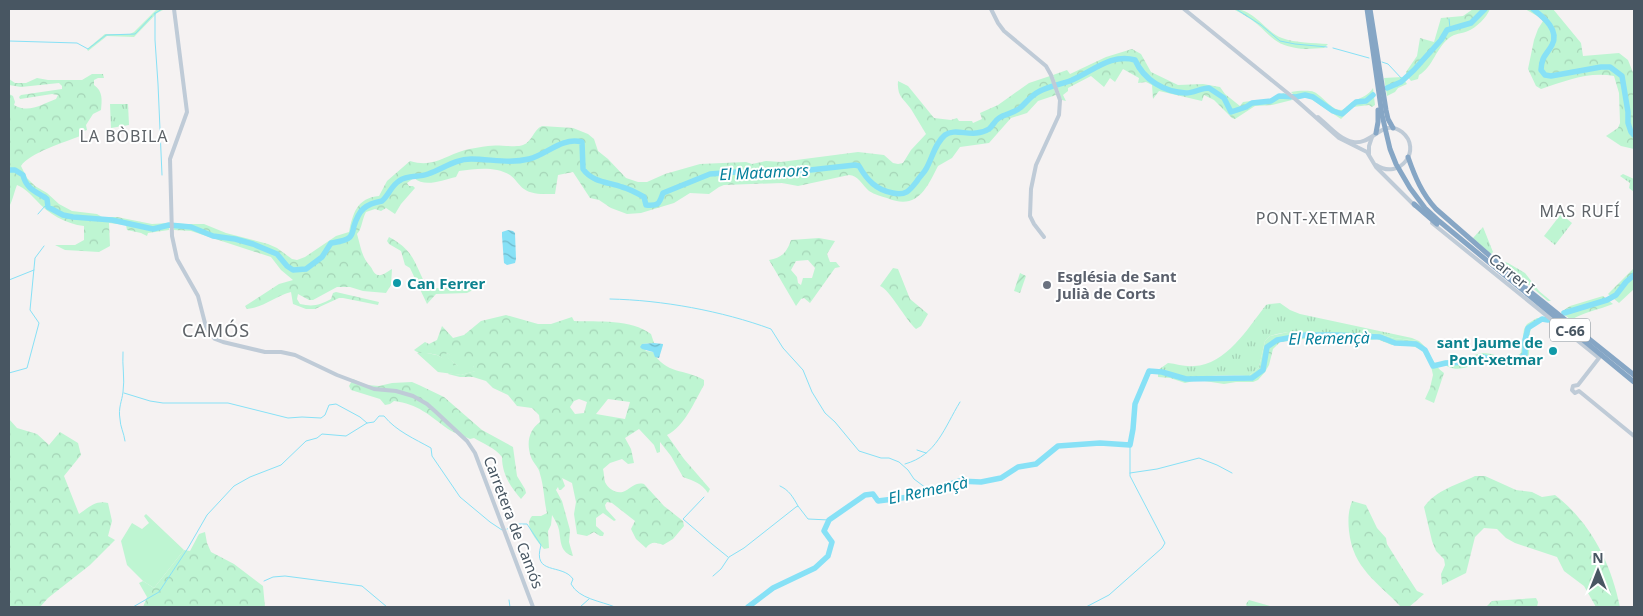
<svg xmlns="http://www.w3.org/2000/svg" width="1643" height="616" font-family="'Noto Sans',sans-serif">
<defs>
<pattern id="forest-crowns" width="20" height="18" patternUnits="userSpaceOnUse" patternTransform="scale(1.25)"><rect width="20" height="18" fill="#bef5d2"/><path d="M2 6a3 3 0 1 1 6 0M12 15a3 3 0 1 1 6 0" fill="none" stroke="#a5d4b7"/></pattern>
<pattern id="park-tufts" width="24" height="20" patternUnits="userSpaceOnUse" patternTransform="scale(1.25)"><rect width="24" height="20" fill="#bef5d2"/><path d="M3 7l-1-3M5 7V3M7 7l1-3M15 17l-1-3M17 17v-4M19 17l1-3" fill="none" stroke="#a5d4b7"/></pattern>
<pattern id="garden-furrows" width="10" height="10" patternUnits="userSpaceOnUse" patternTransform="scale(1.25)"><rect width="10" height="10" fill="#bef5d2"/><path d="M-1 1l2-2M0 10L10 0M9 11l2-2" fill="none" stroke="#a5d4b7"/></pattern>
<pattern id="water-waves" width="16" height="10" patternUnits="userSpaceOnUse" patternTransform="scale(1.25)"><rect width="16" height="10" fill="#87e1f6"/><path d="M0 5q4-4 8 0t8 0" fill="none" stroke="#70b9cb"/></pattern>
</defs>
<rect width="100%" height="100%" fill="#f5f2f2"/>
<g fill="#bef5d2">
<path d="M 157,9 L 165,9 L 157,13 L 134,37 L 107,36 L 88,51 L 87,49 L 105,34 L 130,34 L 134,32 Z"/>
<path d="M 421,352 L 437,355 L 458,366 L 444,355 L 447,353 L 473,366 L 476,371 L 461,375 L 438,372 L 417,353 Z"/>
<path d="M 146,514 L 184,550 L 154,588 L 143,581 L 127,565 L 121,541 L 132,523 L 142,529 L 149,523 L 144,516 Z"/>
</g>
<g fill="url(#forest-crowns)" fill-rule="evenodd">
<path d="M 1233,9 C 1255,9 1264,31 1282,38 C 1296,43 1313,43 1328,44 L 1324,48 C 1314,48 1306,50 1296,48 C 1275,45 1271,36 1257,24 C 1250,18 1241,13 1233,9 Z"/>
<path d="M 1473,9 L 1490,9 C 1487,17 1476,28 1468,31 C 1461,34 1455,33 1449,38 C 1436,48 1433,67 1419,75 L 1418,79 L 1411,81 L 1407,76 L 1406,72 L 1417,56 L 1420,38 L 1434,42 L 1441,18 L 1463,16 Z"/>
<path d="M 1525,9 L 1553,9 L 1581,43 L 1583,56 L 1619,53 L 1628,60 L 1634,75 L 1634,149 L 1621,146 L 1606,136 L 1618,128 L 1620,123 L 1619,93 L 1614,76 C 1589,71 1565,81 1541,89 L 1536,86 L 1528,69 L 1534,40 L 1538,29 L 1543,21 L 1539,17 Z"/>
<path d="M 1132,49 L 1141,54 L 1151,72 L 1178,85 L 1203,84 L 1220,87 L 1225,94 L 1240,106 L 1243,102 L 1258,100 L 1265,101 L 1284,93 L 1292,100 L 1272,105 L 1255,106 L 1235,119 L 1232,118 L 1214,100 L 1204,95 L 1202,101 L 1159,91 L 1153,99 L 1152,85 L 1146,82 L 1138,83 L 1139,78 L 1123,69 L 1115,82 L 1110,78 L 1104,87 L 1091,76 L 1068,88 L 1068,91 L 1063,95 L 1066,101 L 1062,100 L 1053,75 L 1067,70 L 1070,74 L 1106,57 Z"/>
<path d="M 9,61 L 10,64 L 9,79 L 15,83 L 26,83 L 37,78 L 48,80 L 82,80 L 92,74 L 103,74 L 104,78 L 98,78 L 94,80 L 94,85 C 103,91 102,100 101,110 L 93,114 L 86,125 L 87,130 L 81,132 L 80,136 C 65,142 29,153 21,166 L 27,178 L 35,186 L 47,193 L 59,204 L 72,211 L 97,214 L 102,217 L 117,217 L 152,224 L 169,223 L 169,230 L 148,233 L 147,236 L 141,233 L 127,230 L 126,225 L 109,223 L 110,246 L 99,252 L 65,250 L 55,245 L 75,245 L 84,240 L 84,226 C 66,224 48,214 36,200 C 29,193 26,189 17,185 C 14,192 13,200 9,207 L 9,94 L 13,96 L 15,102 L 14,105 C 29,114 42,104 56,99 L 58,95 L 52,94 L 20,99 L 19,97 L 21,95 L 62,89 L 62,86 L 59,83 L 21,87 L 9,85 Z"/>
<path d="M 1050,76 L 1056,95 L 1038,101 L 1027,113 L 1011,118 L 989,143 L 960,147 L 952,158 L 938,166 C 927,188 917,211 887,198 C 881,196 875,195 869,191 C 862,185 858,175 849,175 L 798,186 L 782,183 L 724,185 L 719,187 L 709,194 L 690,193 L 674,203 L 641,213 L 627,214 L 611,208 L 599,200 L 590,198 L 573,172 L 558,175 L 555,194 C 545,194 532,195 524,189 C 519,186 516,179 510,175 C 494,166 476,169 459,171 L 456,177 C 442,180 425,188 414,178 L 407,183 L 409,186 L 413,186 L 415,188 L 401,204 L 395,214 L 386,208 L 381,211 L 375,209 L 366,212 C 362,219 362,229 357,234 C 361,247 361,256 370,266 C 373,269 373,274 378,275 C 383,276 388,271 392,269 L 391,285 L 386,293 L 363,291 L 350,287 L 337,287 L 313,300 L 309,300 L 298,294 L 297,299 L 300,304 C 313,307 320,305 331,299 L 333,293 L 336,292 L 379,302 L 378,305 L 343,298 L 339,298 L 315,309 L 306,309 L 293,304 L 291,292 C 275,296 263,308 247,309 L 245,306 L 279,284 L 293,280 L 281,270 L 271,257 L 191,231 L 174,230 L 174,223 L 185,224 L 204,224 L 226,233 L 268,244 L 277,248 L 292,259 L 297,260 L 305,257 L 336,236 L 349,232 C 353,213 357,198 379,196 L 387,181 L 410,161 C 434,168 444,156 465,150 C 473,148 481,147 488,146 C 498,144 516,148 523,145 C 532,142 533,130 542,126 L 573,128 L 588,134 L 594,139 L 598,151 L 608,159 L 626,178 L 638,182 L 647,182 L 665,174 L 700,164 L 746,162 L 752,164 L 766,161 L 781,162 L 858,152 L 884,155 L 893,163 L 898,164 L 903,163 L 911,150 L 926,134 C 921,126 916,117 911,109 C 903,98 897,97 898,81 L 908,86 L 934,118 L 951,120 L 957,118 L 959,121 L 972,121 L 973,123 L 982,119 L 980,113 L 998,105 L 1029,83 Z"/>
<path d="M 1402,77 L 1407,84 L 1398,88 L 1395,92 L 1387,96 L 1384,78 Z"/>
<path d="M 1373,88 L 1375,105 L 1372,107 L 1369,105 L 1353,107 L 1341,119 L 1311,99 L 1305,97 L 1298,99 L 1291,92 C 1297,91 1309,90 1314,92 C 1323,96 1331,110 1341,110 C 1345,110 1349,103 1354,101 C 1362,97 1368,96 1373,88 Z"/>
<path d="M 389,237 C 417,252 414,266 429,290 L 437,288 L 477,288 L 467,293 L 436,294 L 427,304 L 410,268 L 405,265 L 401,251 L 389,244 L 387,241 Z"/>
<path d="M 819,238 L 835,241 L 827,254 L 830,262 L 836,262 L 840,267 L 835,268 L 810,303 L 804,298 L 801,299 L 796,306 L 769,260 C 782,258 787,252 791,240 ZM 808,260 L 815,268 L 812,278 L 803,278 L 801,285 L 798,283 L 797,277 L 791,270 L 796,261 Z"/>
<path d="M 893,268 L 898,269 L 910,299 L 928,314 L 921,326 L 916,329 C 905,319 890,290 880,286 Z"/>
<path d="M 1634,268 L 1634,289 L 1619,303 L 1608,294 Z"/>
<path d="M 1603,296 L 1613,304 C 1598,310 1584,312 1571,320 L 1561,312 L 1570,306 Z"/>
<path d="M 506,315 L 538,324 L 551,324 L 572,317 L 574,321 C 598,322 631,319 651,334 L 654,343 L 642,344 L 646,351 L 653,352 C 665,374 685,369 704,380 L 704,385 C 694,402 685,426 667,435 L 684,459 L 710,489 L 708,493 C 701,483 694,481 683,477 L 671,456 L 660,442 L 660,452 L 657,453 L 654,445 L 639,429 L 625,438 L 631,449 L 634,463 L 628,464 L 622,459 L 610,463 L 603,469 C 604,473 604,478 605,482 C 608,489 618,495 625,491 C 633,487 635,482 644,484 L 664,506 L 683,521 L 684,526 L 673,539 L 663,545 C 656,542 651,541 646,548 L 636,539 L 631,529 L 635,521 L 612,503 L 607,502 L 605,505 L 606,509 L 616,520 L 614,521 L 603,513 L 596,518 L 596,526 L 604,533 L 603,536 L 600,536 L 594,532 L 587,536 L 577,534 L 574,514 L 576,502 L 572,483 L 562,478 L 565,486 L 561,490 L 559,490 L 558,487 L 556,490 L 562,501 L 570,530 L 569,542 L 573,556 C 560,552 561,542 559,530 C 558,525 555,520 552,515 L 551,525 L 548,531 L 549,548 L 544,549 C 537,541 523,526 532,516 L 541,516 L 547,513 C 544,500 544,487 540,474 C 539,467 533,463 531,457 C 526,443 529,430 540,422 L 539,415 L 532,408 L 517,406 L 508,395 L 493,388 L 486,381 L 473,377 L 460,377 L 448,374 L 449,373 L 461,375 L 475,371 L 473,366 L 466,366 L 447,353 L 445,355 L 459,367 C 451,366 445,359 437,355 C 430,352 419,355 414,350 L 425,342 L 429,344 L 437,340 L 442,326 L 453,338 L 464,335 L 481,321 ZM 579,399 L 587,402 L 584,413 L 575,414 L 570,407 L 574,401 ZM 608,399 L 630,402 L 625,419 L 596,414 Z"/>
<path d="M 1537,318 L 1546,318 L 1552,322 L 1541,321 L 1531,328 C 1527,342 1533,354 1524,366 C 1511,368 1496,365 1483,361 C 1469,367 1453,375 1441,361 C 1447,360 1454,361 1460,360 C 1469,359 1475,353 1483,353 C 1497,353 1509,364 1521,353 L 1524,329 L 1527,324 Z"/>
<path d="M 1288,332 L 1379,334 L 1394,338 L 1419,341 C 1431,350 1432,365 1444,373 L 1434,403 L 1425,399 L 1430,388 L 1433,375 L 1431,366 L 1422,350 L 1415,347 L 1400,344 L 1392,345 L 1377,339 L 1372,340 L 1352,338 L 1314,338 L 1280,342 L 1273,349 L 1269,365 L 1265,372 L 1258,380 L 1253,382 L 1236,382 L 1224,384 L 1198,380 L 1185,383 L 1170,378 L 1158,377 L 1158,370 L 1162,369 L 1191,376 L 1199,374 L 1216,376 L 1249,376 L 1259,367 L 1265,341 L 1270,336 Z"/>
<path d="M 353,379 L 367,385 L 379,386 L 392,383 L 412,382 L 419,385 L 444,397 L 482,430 L 513,447 L 517,476 L 525,489 L 526,493 L 521,499 C 510,486 502,474 502,457 C 495,448 484,444 474,438 L 470,439 C 463,436 454,433 448,429 C 429,415 418,404 394,401 L 390,404 L 385,405 L 380,399 L 351,390 L 349,386 Z"/>
<path d="M 9,419 L 17,428 L 37,434 L 49,445 L 60,432 L 78,443 L 81,455 L 64,476 L 79,514 C 89,507 96,500 108,503 L 112,521 L 108,536 L 115,540 L 90,565 L 48,598 L 40,607 L 9,607 Z"/>
<path d="M 1475,476 L 1485,476 L 1516,490 L 1532,492 L 1542,497 L 1555,495 C 1591,523 1611,563 1620,607 L 1596,607 L 1584,586 L 1564,571 L 1557,557 L 1515,543 L 1506,538 L 1497,529 L 1484,528 L 1475,537 L 1466,573 L 1442,585 L 1441,574 L 1445,565 L 1444,559 L 1436,551 L 1432,541 L 1424,507 C 1436,490 1457,485 1475,476 Z"/>
<path d="M 1352,501 L 1366,505 L 1377,528 L 1386,538 L 1387,544 L 1402,568 L 1417,591 L 1424,594 L 1409,607 L 1401,607 C 1378,582 1353,569 1349,531 C 1348,520 1348,512 1352,501 Z"/>
<path d="M 205,532 L 207,543 L 211,552 L 234,564 L 263,586 L 265,607 L 143,607 L 147,597 L 139,583 L 143,581 L 154,588 L 184,550 L 190,551 L 199,534 Z"/>
<path d="M 1536,598 L 1538,602 L 1537,607 L 1486,607 L 1492,601 Z"/>
<path d="M 1249,600 L 1270,606 L 1278,607 L 1247,607 L 1246,604 Z"/>
</g>
<g fill="url(#park-tufts)">
<path d="M 110,104 L 128,104 L 129,125 L 111,128 Z"/>
<path d="M 1623,174 L 1634,179 L 1634,192 L 1629,188 L 1630,183 L 1620,176 Z"/>
<path d="M 1561,214 L 1572,223 L 1555,245 L 1544,236 Z"/>
<path d="M 1483,227 L 1493,252 L 1491,254 L 1473,238 Z"/>
<path d="M 1498,259 L 1508,263 L 1525,273 L 1539,291 L 1551,301 L 1548,301 Z"/>
<path d="M 1280,303 L 1290,310 L 1300,314 L 1412,338 L 1419,341 L 1394,338 L 1379,334 L 1288,332 L 1277,334 L 1270,336 L 1265,341 L 1259,367 L 1249,376 C 1229,375 1209,376 1189,376 C 1178,376 1169,369 1158,370 L 1168,363 C 1177,364 1185,367 1194,366 C 1226,365 1248,328 1266,305 L 1269,304 Z"/>
</g>
<path fill="url(#garden-furrows)" d="M 1020,273 L 1026,276 L 1020,293 L 1014,291 Z"/>
<g fill="url(#water-waves)">
<path d="M 508,230 L 513,231 L 515,233 L 516,259 L 515,263 L 507,265 L 504,263 L 502,236 L 502,232 Z"/>
<path d="M 654,343 L 663,344 L 663,345 L 659,358 L 655,357 L 653,352 L 642,349 L 640,347 L 642,344 Z"/>
</g>
<g fill="none" stroke-linecap="round" stroke-linejoin="round">
<g stroke="#87e1f6" stroke-width="1">
<path d="M 1236,9 L 1261,25 L 1280,41 L 1295,44 L 1327,47"/>
<path d="M 155,13 L 155,40 L 158,84 L 162,175"/>
<path d="M 154,14 L 162,9"/>
<path d="M 1449,19 L 1450,28"/>
<path d="M 9,41 L 77,43 L 88,49 L 106,35 L 135,34 L 152,16"/>
<path d="M 1333,48 L 1369,58"/>
<path d="M 1382,62 L 1388,64 L 1403,80"/>
<path d="M 38,214 L 45,206 L 48,207"/>
<path d="M 9,280 L 34,270"/>
<path d="M 610,299 C 662,300 722,311 771,329 L 783,348 L 803,370 L 812,392 L 825,413 L 835,422 L 859,451 L 881,458 L 889,458 L 899,462 L 908,470 L 914,479 L 930,491"/>
<path d="M 123,352 C 122,365 125,379 123,392 C 122,401 118,408 120,419 C 120,426 124,433 125,441"/>
<path d="M 9,373 L 27,368 L 39,323 L 30,310 L 35,258 L 44,246"/>
<path d="M 124,393 L 150,401 L 163,403 L 228,403 L 288,418 L 302,417 L 321,418 L 325,415 L 329,405 L 336,404 L 360,417 L 367,423"/>
<path d="M 917,450 L 926,453"/>
<path d="M 905,464 C 937,455 944,428 960,402"/>
<path d="M 1130,473 L 1157,469 L 1199,458 L 1217,465 L 1232,473"/>
<path d="M 780,486 C 789,490 793,497 798,506"/>
<path d="M 704,497 L 683,519 L 712,544 L 728,557"/>
<path d="M 507,529 L 518,524 L 527,524 L 541,545 C 532,576 562,563 573,579 L 571,584 C 579,599 601,601 615,607"/>
<path d="M 713,576 L 721,569 L 729,557 L 744,548 L 796,507 L 798,506 L 808,519 L 829,520"/>
<path d="M 264,581 L 273,577 L 285,576 L 362,586 L 387,607"/>
<path d="M 509,600 L 510,607"/>
<path d="M 133,607 L 159,592 L 188,548 L 207,515 L 234,486 L 250,477 L 281,465 L 306,441 L 317,438 L 322,434 L 346,436 L 367,423 L 374,422 L 379,416 L 384,416 C 396,431 415,439 431,448 L 432,456 L 460,497 L 490,522 L 502,530"/>
<path d="M 580,607 L 589,599"/>
<path d="M 1086,607 L 1109,595 L 1162,548 L 1165,543 L 1130,476 L 1130,445"/>
</g>
<g stroke="#87e1f6" stroke-width="5.5">
<path d="M 1533,9 C 1543,17 1560,30 1552,45 C 1546,56 1542,55 1541,70 L 1545,75 L 1551,76 L 1601,67 L 1610,67 L 1622,76 L 1628,112 L 1628,123 L 1631,132 L 1634,135"/>
<path d="M 1387,88 L 1401,82 L 1414,70 L 1441,40 L 1447,30 L 1471,23 L 1485,9"/>
<path d="M 9,170 L 15,170 L 23,175 C 26,189 37,192 47,199 L 48,207 L 63,215 L 73,217 L 112,220 L 153,229 L 169,225 L 191,227 L 213,236 L 235,239 L 253,244 L 277,254 L 287,266 L 293,270 L 306,269 L 322,257 L 331,243 C 337,242 346,241 350,237 C 353,234 353,230 354,226 C 359,210 365,204 382,201 C 389,195 391,186 399,181 C 408,174 418,178 428,174 C 443,169 455,159 471,159 C 491,159 509,164 529,159 C 548,154 561,137 582,142 L 583,169 C 592,182 608,182 622,187 C 630,189 637,193 644,197 L 646,205 C 659,206 659,204 663,193 L 710,174 L 735,172 L 765,175 L 855,165 L 859,166 C 867,180 876,190 893,193 C 906,196 910,190 917,181 C 920,176 924,173 926,169 C 932,159 935,143 945,135 C 956,127 973,139 989,129 C 993,126 994,121 999,118 C 1005,114 1014,113 1020,108 C 1027,102 1030,96 1040,91 C 1050,86 1062,84 1072,80 C 1093,71 1112,53 1135,60 C 1144,80 1164,92 1186,93 C 1194,93 1201,88 1209,88 L 1224,98 L 1231,112 L 1246,107 L 1252,103 L 1271,101 L 1279,96 L 1296,97 L 1305,95 L 1313,97 L 1333,111 L 1342,114 L 1356,102 L 1366,101 L 1373,95"/>
<path d="M 1564,313 L 1607,300 L 1616,295 L 1626,282 L 1634,275"/>
<path d="M 748,607 L 773,588 L 815,568 L 828,556 L 832,542 L 824,531 L 829,520 L 865,495 L 873,494 L 878,501 L 909,497 L 959,481 L 981,482 L 1001,478 L 1018,467 L 1036,464 L 1058,446 L 1100,443 L 1130,445 L 1133,429 L 1135,404 L 1149,371 L 1162,372 L 1186,379 L 1252,378 L 1263,370 L 1267,347 L 1277,340 L 1305,335 L 1337,335 L 1380,337 L 1395,343 L 1416,344 L 1425,350 L 1433,366 L 1446,363 L 1469,362 L 1483,357 L 1502,361 L 1518,361 L 1525,354 L 1525,340 L 1528,328 L 1542,319 L 1548,320"/>
</g>
<g stroke="#bfcbd7" stroke-width="4">
<path d="M 174,9 L 187,112 L 170,159 L 172,236 L 177,259 L 198,296 L 206,327 L 210,334 L 215,339 L 223,342 L 265,352 L 281,352 L 295,355 L 337,375 L 374,389 L 396,391 L 413,396 L 427,404 L 436,412 L 467,441 L 475,453 L 533,607"/>
<path d="M 991,9 L 998,23 L 1004,31 L 1046,66 L 1051,75 L 1060,100 L 1059,115 L 1036,165 L 1031,189 L 1030,216 L 1034,224 L 1044,237"/>
<path d="M 1184,9 L 1295,99 L 1339,138 L 1367,152 L 1376,167 L 1415,206"/>
<path d="M 1318,117 C 1329,126 1339,139 1353,142 C 1372,146 1383,117 1402,132 C 1423,149 1400,181 1376,165"/>
<path d="M 1369,154 L 1369,146 L 1372,137"/>
<path d="M 1432,223 L 1599,358 L 1578,385 L 1573,386 L 1572,390 L 1575,393 L 1579,391 L 1634,436"/>
</g>
<g stroke="#86a6c5" stroke-width="5">
<path d="M 1367,9 L 1382,115 L 1390,149 L 1396,164 L 1410,188 L 1425,208 L 1439,221 L 1634,382"/>
<path d="M 1370,9 L 1386,110 L 1388,119 L 1393,128"/>
<path d="M 1376,133 L 1378,122 L 1378,110"/>
<path d="M 1408,157 C 1415,177 1422,194 1436,209 L 1506,270"/>
<path d="M 1414,204 L 1437,224"/>
<path d="M 1502,269 L 1634,375"/>
</g>
</g>
<g fill="#0f9aa8" stroke="#fff" stroke-width="2">
<circle cx="397" cy="283" r="5"/>
<circle cx="1553" cy="351" r="5"/>
</g>
<circle fill="#6b7280" stroke="#fff" stroke-width="2" cx="1047" cy="285" r="5"/>
<g text-anchor="middle" dominant-baseline="central" stroke-width="4" stroke-linejoin="round" paint-order="stroke">
<rect fill="#fff" stroke="#7f8991" stroke-width="1" x="1550" y="318.5" width="40" height="23" rx="4"/>
<g font-size="14" font-weight="bold" fill="#485662">
<text x="1570" y="330">C-66</text>
</g>
<g font-size="15" fill="#485662" stroke="#fff">
<text transform="translate(1512 273) rotate(39)">Carrer I</text>
<text transform="translate(514 522) rotate(69)">Carretera de Camós</text>
</g>
<g font-size="15" font-weight="bold" fill="#5b616d" stroke="#fff" text-anchor="start">
<text x="1057" y="276">Església de Sant<tspan x="1057" dy="17">Julià de Corts</tspan></text>
</g>
<g font-size="15" font-weight="bold" fill="#0d838f" stroke="#fff" text-anchor="start">
<text x="407" y="283">Can Ferrer</text>
<text x="1543" y="342" text-anchor="end">sant Jaume de<tspan x="1543" dy="17">Pont-xetmar</tspan></text>
</g>
<g font-size="16" letter-spacing="1" fill="#5e6368" stroke="#fff">
<text x="124" y="136">LA BÒBILA</text>
<text x="1580" y="211">MAS RUFÍ</text>
<text x="1316" y="218">PONT-XETMAR</text>
</g>
<g font-size="16" font-style="italic" fill="#037f9b" stroke="#fff">
<text transform="translate(764 172) rotate(-3)">El Matamors</text>
<text transform="translate(1329 338) rotate(-1)">El Remençà</text>
<text transform="translate(928 490) rotate(-12)">El Remençà</text>
</g>
<g font-size="18" letter-spacing="1" fill="#5e6368" stroke="#fff">
<text x="216" y="330">CAMÓS</text>
</g>
</g>
<rect width="1643" height="616" fill="none" stroke="#485662" stroke-width="20"/>
<g transform="translate(1598 571)" stroke="#ffffff" stroke-width="4" paint-order="stroke">
<path d="M0-4L9 19L0 12L-9 19Z" fill="#485662"/>
<text y="-8" font-size="14" font-weight="bold" text-anchor="middle" fill="#485662">N</text>
</g>
</svg>
